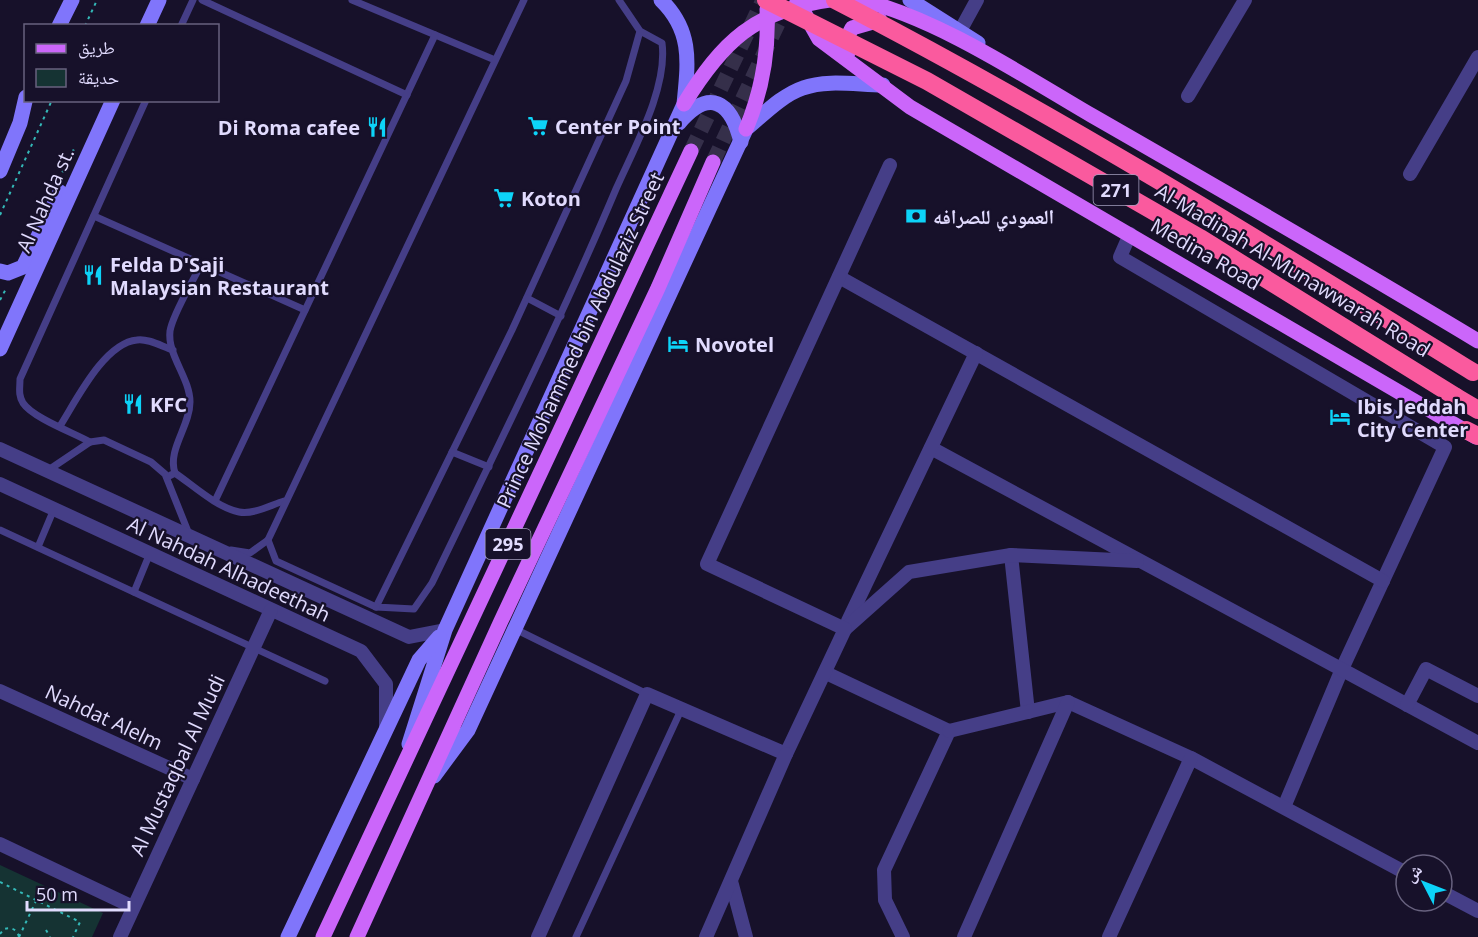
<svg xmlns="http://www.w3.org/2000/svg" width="1478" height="937" font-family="'Open Sans','Noto Naskh Arabic',sans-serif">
<rect width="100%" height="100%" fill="#17112a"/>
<path fill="#153333" d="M 0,865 L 103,913 L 92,937 L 0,937 Z"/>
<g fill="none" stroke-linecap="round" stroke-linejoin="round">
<g stroke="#352f4a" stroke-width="15" stroke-dasharray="15 8" stroke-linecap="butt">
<path d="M 691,151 L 763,0"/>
<path d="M 713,162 L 789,0"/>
</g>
<g stroke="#34b9b8" stroke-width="2" stroke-dasharray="3 4.5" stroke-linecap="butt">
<path d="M 85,26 L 97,0"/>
<path d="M 59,179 L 74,149"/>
<path d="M 0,215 L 52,100"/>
<path d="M 0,300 L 7,287"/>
<path d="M 0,882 L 80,922 L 73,937"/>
<path d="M 46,930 L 50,937"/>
<path d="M 0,934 L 4,929 C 11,927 17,929 19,937"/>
<path d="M 19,937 L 36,901"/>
</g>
<g stroke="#453e87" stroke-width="7">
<path d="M 202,0 L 407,95"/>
<path d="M 352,0 L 495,60"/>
<path d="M 619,0 L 640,31 L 662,43 C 668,88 634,148 616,189 C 560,322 495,452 432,583 L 414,609 L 376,607 L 512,330 L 626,81 L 640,31"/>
<path d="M 181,26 L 193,0"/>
<path d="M 94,216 L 305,310"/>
<path d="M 527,298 L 561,316"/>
<path d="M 60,426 C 76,401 104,343 137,340 C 148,338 163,347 173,350"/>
<path d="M 90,442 C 74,433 33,418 23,403 C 18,395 20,388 20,379 L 146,100"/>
<path d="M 452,452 L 489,467"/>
<path d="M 47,471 L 90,442 L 104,440 L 151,462 L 165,474 L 189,534"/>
<path d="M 175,473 C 194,486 216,507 239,512 C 253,515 271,505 284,501"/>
<path d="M 167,477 L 175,473 C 167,450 190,426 190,402 C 190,378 167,355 170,331 C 173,313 193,282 201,264"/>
<path d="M 215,501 L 435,35"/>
<path d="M 0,530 L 325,681"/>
<path d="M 268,540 L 276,561 L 376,607"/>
<path d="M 38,547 L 54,509"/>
<path d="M 231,550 L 250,553 L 268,540 L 524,0"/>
<path d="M 134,592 L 150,553"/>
<path d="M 515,629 L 647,694"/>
<path d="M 576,937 L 681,710"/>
</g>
<g stroke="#453e87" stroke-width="14">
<path d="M 960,31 L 977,0"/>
<path d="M 1188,96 L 1245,0"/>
<path d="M 1410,174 L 1478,57"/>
<path d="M 1130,234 L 1120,257 L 1445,447 L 1342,669 L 1284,807"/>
<path d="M 839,277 L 1383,581"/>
<path d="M 931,448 L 1478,743"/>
<path d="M 0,449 L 409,637 L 445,630"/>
<path d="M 0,484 L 361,651 L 386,684 L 386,729"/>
<path d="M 1011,555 L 1028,712"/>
<path d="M 848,621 L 976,353"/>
<path d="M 845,629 L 909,572 L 1011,555 L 1137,561"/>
<path d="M 826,673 L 949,731 L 884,870 L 885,900 L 903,937"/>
<path d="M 0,691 L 193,779"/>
<path d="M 1407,705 L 1426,669 L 1478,696"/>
<path d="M 949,731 L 1068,702 L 1191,758 L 1406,873"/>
<path d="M 0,844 L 133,907"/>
<path d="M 731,881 L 746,937"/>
<path d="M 1442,892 L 1478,911"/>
<path d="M 120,937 L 271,610"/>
<path d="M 538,937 L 647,694 L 786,754 L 845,629 L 707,564 L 890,165"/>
<path d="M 706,937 L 786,754"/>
<path d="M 964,937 L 1068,702"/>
<path d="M 1109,937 L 1191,758"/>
</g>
<g stroke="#8075fb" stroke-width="15">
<path d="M 910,0 L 978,43"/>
<path d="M 59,26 L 72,0"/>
<path d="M 147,26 L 159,0"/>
<path d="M 679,123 C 710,87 731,102 741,142"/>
<path d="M 0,171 L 20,123 L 26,97"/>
<path d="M 0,271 L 8,273 L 23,267 L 60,192"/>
<path d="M 0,349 L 113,100"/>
<path d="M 409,744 L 445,630 L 684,104 C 688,63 693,31 661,0"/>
<path d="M 434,776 L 468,730 L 746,129 C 763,115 782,95 803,88 C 827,79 858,85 883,85"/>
<path d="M 288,937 L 419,660 L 439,637"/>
</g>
<g stroke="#cb66fa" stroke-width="15">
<path d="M 797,0 L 819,39 L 910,107 L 1476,437"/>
<path d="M 860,0 C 935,17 1024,76 1091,115 C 1220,189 1350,264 1478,341"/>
<path d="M 849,51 L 848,36 L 852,28 L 880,20"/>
<path d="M 684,104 C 722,42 755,10 830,0"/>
<path d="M 746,129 C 762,91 769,51 767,9"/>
<path d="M 323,937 L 691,151"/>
<path d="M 357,937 L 501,621 L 658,288 L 713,162"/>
</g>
<g stroke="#fa5a9e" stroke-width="18">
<path d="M 1456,397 L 1478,410"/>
<path d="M 1466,430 L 1478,436"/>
</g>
<g stroke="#fa5a9e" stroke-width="18">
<path d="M 766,0 L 927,81 L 1200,238 L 1456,397"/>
<path d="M 835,0 C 1054,113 1264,243 1473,372"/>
</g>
</g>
<defs>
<g id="supermarket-bare" transform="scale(1.62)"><path d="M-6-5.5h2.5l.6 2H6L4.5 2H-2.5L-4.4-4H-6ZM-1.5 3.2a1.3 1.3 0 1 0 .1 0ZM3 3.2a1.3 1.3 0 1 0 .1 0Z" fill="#0dd3f8" stroke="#17112a" stroke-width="2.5" paint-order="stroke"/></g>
<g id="restaurant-bare" transform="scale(1.62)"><path d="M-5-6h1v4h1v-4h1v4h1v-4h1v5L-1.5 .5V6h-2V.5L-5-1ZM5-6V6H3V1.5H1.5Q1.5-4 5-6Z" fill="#0dd3f8" stroke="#17112a" stroke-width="2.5" paint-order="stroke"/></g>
<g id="bank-bare" transform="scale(1.62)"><path d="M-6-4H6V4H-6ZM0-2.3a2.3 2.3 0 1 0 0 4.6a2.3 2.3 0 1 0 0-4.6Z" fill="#0dd3f8" stroke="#17112a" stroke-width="2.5" paint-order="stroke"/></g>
<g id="hotel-bare" transform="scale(1.62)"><path d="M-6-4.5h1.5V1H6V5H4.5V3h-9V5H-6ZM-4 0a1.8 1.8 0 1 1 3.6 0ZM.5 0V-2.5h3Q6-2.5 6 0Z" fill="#0dd3f8" stroke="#17112a" stroke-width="2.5" paint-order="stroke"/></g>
</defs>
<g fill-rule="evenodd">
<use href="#supermarket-bare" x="538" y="126"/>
<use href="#restaurant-bare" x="377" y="127"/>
<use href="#supermarket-bare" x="504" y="198"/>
<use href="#bank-bare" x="916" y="216"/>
<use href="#restaurant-bare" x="93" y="275"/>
<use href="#hotel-bare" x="678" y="344"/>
<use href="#restaurant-bare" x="133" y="404"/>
<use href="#hotel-bare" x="1340" y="417"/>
</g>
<g text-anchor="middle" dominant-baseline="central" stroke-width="4.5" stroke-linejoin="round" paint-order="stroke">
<g fill="#17112a" stroke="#a49ebe" stroke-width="1.5">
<rect x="1093.5" y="175" width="45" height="30" rx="4.5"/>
<rect x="485.5" y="529" width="45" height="30" rx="4.5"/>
</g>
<g font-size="18" font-weight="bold" fill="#e1dbfe">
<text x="1116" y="190">271</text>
<text x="508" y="544">295</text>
</g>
<g font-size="20" font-weight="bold" fill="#e1dbfe" stroke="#17112a" text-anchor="start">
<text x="555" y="126">Center Point</text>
<text x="360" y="127" text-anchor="end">Di Roma cafee</text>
<text x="521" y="198">Koton</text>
<text x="933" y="216">العمودي للصرافه</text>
<text x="110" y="264">Felda D'Saji<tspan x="110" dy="23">Malaysian Restaurant</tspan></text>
<text x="695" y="344">Novotel</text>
<text x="150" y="404">KFC</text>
<text x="1357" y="406">Ibis Jeddah<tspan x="1357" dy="23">City Center</tspan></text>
</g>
<g font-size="20" fill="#e1dbfe" stroke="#17112a">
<text transform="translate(45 200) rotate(-66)">Al Nahda st.</text>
<text transform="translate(1206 254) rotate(30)">Medina Road</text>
<text transform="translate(1293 270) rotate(31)">Al-Madinah Al-Munawwarah Road</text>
<text transform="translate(580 340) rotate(-65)">Prince Mohammed bin Abdulaziz Street</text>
<text transform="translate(229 569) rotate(25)">Al Nahdah Alhadeethah</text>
<text transform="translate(104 717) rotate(25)">Nahdat Alelm</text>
<text transform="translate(177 765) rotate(-65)">Al Mustaqbal Al Mudi</text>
</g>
</g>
<rect x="24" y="24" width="195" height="78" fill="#17112a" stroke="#68627f" stroke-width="1.5"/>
<rect x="36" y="44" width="30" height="9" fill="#cb66fa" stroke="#68627f" stroke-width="1.5"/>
<text x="78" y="54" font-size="18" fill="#e1dbfe">طريق</text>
<rect x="36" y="69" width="30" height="18" fill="#153333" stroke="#68627f" stroke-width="1.5"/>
<text x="78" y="84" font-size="18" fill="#e1dbfe">حديقة</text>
<g transform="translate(1424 883) rotate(312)"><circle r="28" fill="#17112a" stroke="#68627f" stroke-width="1.5"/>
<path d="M0-4.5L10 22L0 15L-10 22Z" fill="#0dd3f8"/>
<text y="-9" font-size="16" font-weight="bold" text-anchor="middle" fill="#e1dbfe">ش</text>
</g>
<path d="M27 901v9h102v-9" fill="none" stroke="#e1dbfe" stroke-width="3"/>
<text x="36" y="901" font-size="18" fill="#e1dbfe" stroke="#17112a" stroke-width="4.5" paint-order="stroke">50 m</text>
</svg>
